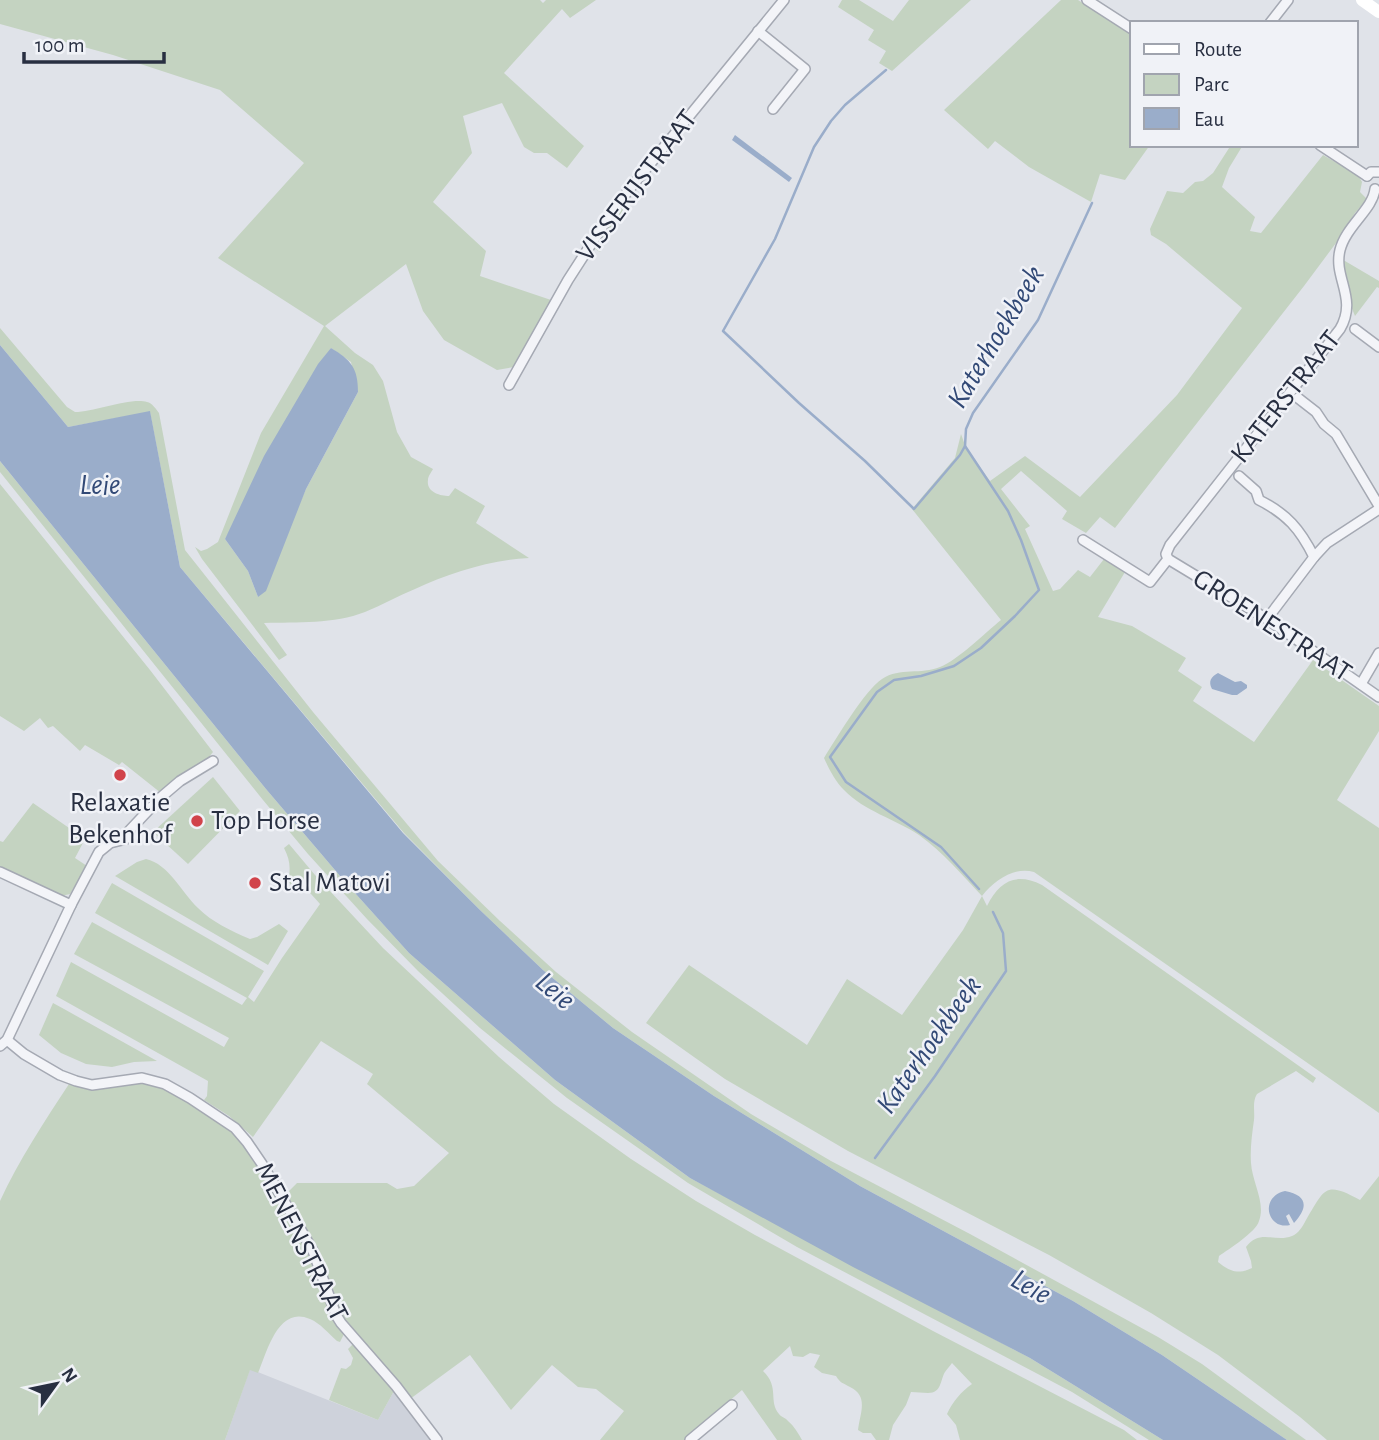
<svg xmlns="http://www.w3.org/2000/svg" width="1379" height="1440" font-family="'Alegreya Sans',sans-serif">
<rect width="100%" height="100%" fill="#e0e3e9"/>
<path fill="#ced2db" d="M 250,1369 L 378,1420 L 394,1391 L 431,1440 L 225,1440 Z"/>
<g fill="#c4d3c1" fill-rule="evenodd">
<path d="M 0,0 L 540,0 L 543,3 L 546,0 L 596,0 L 570,18 L 562,9 L 504,73 L 584,146 L 567,168 L 547,153 L 534,153 L 524,147 L 502,103 L 463,116 L 472,153 L 433,202 L 486,251 L 480,276 L 554,301 L 514,367 L 497,370 L 444,340 L 423,311 L 406,264 L 325,326 L 355,353 L 373,365 L 383,381 L 397,432 L 411,457 L 433,469 C 431,473 428,476 428,480 C 426,492 440,496 449,496 L 455,488 L 485,506 L 476,523 L 529,558 C 490,560 450,573 415,589 C 398,596 382,605 365,612 C 334,624 297,622 264,623 L 287,655 L 279,660 L 202,559 L 195,547 L 201,551 L 207,549 L 218,542 L 261,433 L 324,326 L 218,258 L 304,163 L 220,90 L 113,55 L 0,24 ZM 331,348 L 351,362 L 358,392 L 306,489 L 258,597 L 248,571 L 225,539 Z"/>
<path d="M 842,0 L 859,0 L 893,21 L 909,0 L 971,0 L 892,71 L 879,63 L 886,51 L 868,40 L 874,30 L 838,7 Z"/>
<path d="M 1061,0 L 1078,0 L 1132,34 L 1132,145 L 1150,145 L 1125,180 L 1100,174 L 1091,202 L 1029,167 L 995,141 L 988,149 L 944,110 Z"/>
<path d="M 1231,145 L 1243,145 L 1229,168 L 1222,187 L 1255,217 L 1250,231 L 1261,233 L 1323,155 L 1358,175 L 1362,182 L 1360,192 L 1367,199 L 1355,213 L 1336,243 L 1304,286 L 1115,528 L 1100,517 L 1086,533 L 1062,519 L 1067,511 L 1021,471 L 1001,489 L 1030,526 L 1025,529 L 1053,591 L 1060,589 L 1078,570 L 1090,577 L 1104,559 L 1125,572 L 1098,617 L 1132,626 L 1186,658 L 1178,671 L 1202,687 L 1193,701 L 1254,742 L 1313,660 L 1379,706 L 1379,731 L 1337,800 L 1379,828 L 1379,1113 L 1034,872 C 1014,866 994,881 982,896 L 987,906 C 999,881 1016,872 1042,885 L 1316,1078 L 1313,1083 L 1296,1071 L 1257,1094 C 1252,1102 1255,1111 1254,1120 C 1252,1134 1250,1149 1251,1163 C 1252,1182 1266,1203 1259,1221 C 1256,1232 1229,1249 1219,1256 L 1218,1262 C 1229,1271 1238,1275 1252,1268 L 1251,1261 L 1246,1247 C 1260,1228 1275,1243 1292,1236 C 1298,1234 1303,1226 1306,1220 C 1325,1188 1325,1181 1360,1200 L 1379,1176 L 1379,1440 L 1327,1440 L 1300,1417 L 1218,1355 L 1151,1313 L 1049,1255 L 848,1151 L 725,1079 L 646,1023 L 689,965 L 807,1045 L 847,979 L 902,1015 L 963,930 L 982,896 C 962,875 943,852 919,835 C 895,819 864,811 844,790 C 835,781 829,769 824,758 C 836,739 865,690 882,679 C 900,667 921,675 940,667 C 958,660 985,633 1001,620 L 912,509 L 955,458 L 961,434 L 966,448 L 990,481 L 1025,456 L 1080,497 L 1177,395 L 1242,308 L 1166,244 L 1151,235 L 1150,229 L 1167,191 L 1183,193 L 1195,182 L 1203,181 L 1213,173 Z"/>
<path d="M 623,202 L 623,210 L 600,252 L 592,247 Z"/>
<path d="M 1343,261 L 1345,261 L 1379,281 L 1379,288 L 1377,287 L 1355,316 L 1351,306 Z"/>
<path d="M 0,328 L 67,407 L 75,412 C 94,412 131,397 147,402 C 152,403 156,409 159,413 L 185,550 L 313,712 L 438,861 L 500,921 L 556,972 L 632,1032 L 751,1114 L 831,1161 L 970,1234 L 1158,1337 L 1202,1364 L 1306,1440 L 1287,1440 L 1162,1355 L 1073,1301 L 860,1186 L 714,1096 L 613,1028 L 543,970 L 481,911 L 404,833 L 180,567 L 150,412 L 68,427 L 0,345 Z"/>
<path d="M 0,461 L 266,789 L 346,883 L 409,953 L 555,1080 L 690,1178 L 1030,1358 L 1163,1440 L 1149,1440 L 1072,1392 L 797,1247 L 688,1183 L 567,1098 L 480,1028 L 418,971 L 367,919 L 308,854 L 263,800 L 0,472 Z"/>
<path d="M 0,484 L 150,670 L 213,752 L 208,758 L 161,793 L 122,762 L 119,765 L 85,745 L 80,751 L 53,726 L 48,728 L 40,718 L 24,731 L 0,716 Z"/>
<path d="M 213,777 L 240,811 L 188,864 L 153,832 Z"/>
<path d="M 33,803 L 85,839 L 75,858 L 87,866 L 70,894 L 61,896 L 0,869 L 0,841 L 3,842 Z"/>
<path d="M 289,844 L 315,875 L 383,948 L 499,1057 L 554,1104 L 631,1159 L 696,1201 L 755,1235 L 933,1331 L 1124,1430 L 1137,1440 L 960,1440 L 956,1425 L 947,1414 C 953,1401 961,1392 972,1384 L 952,1363 C 950,1366 947,1369 945,1372 C 940,1380 942,1393 928,1393 C 922,1393 917,1392 911,1392 L 906,1405 L 893,1425 L 889,1440 L 876,1440 L 871,1433 L 863,1433 L 858,1430 C 860,1413 869,1396 850,1387 C 843,1383 840,1383 836,1376 L 822,1373 L 814,1367 L 820,1355 L 810,1353 L 803,1357 L 793,1356 L 790,1346 L 763,1371 C 780,1387 768,1401 779,1414 C 781,1417 786,1418 788,1421 C 794,1426 798,1433 802,1440 L 777,1440 L 742,1390 L 684,1440 L 600,1440 L 624,1411 L 596,1389 L 578,1387 L 552,1365 L 511,1410 L 470,1355 L 410,1399 L 345,1323 L 337,1305 L 316,1249 L 286,1194 L 297,1183 L 387,1183 L 397,1189 L 414,1186 L 449,1153 L 367,1084 L 373,1074 L 321,1041 L 253,1137 L 229,1116 L 204,1100 L 207,1096 L 208,1081 L 56,996 L 71,962 L 224,1047 L 229,1038 L 74,954 L 92,922 L 242,1005 L 247,998 L 95,913 L 112,883 L 264,971 L 248,997 L 254,1002 L 282,958 L 320,904 C 311,894 306,886 291,885 L 288,881 C 291,868 290,860 284,848 Z"/>
<path d="M 146,859 C 169,864 182,893 198,908 C 212,922 231,931 250,939 L 257,937 L 279,924 L 288,931 L 268,965 L 115,876 L 137,862 Z"/>
<path d="M 53,1003 L 64,1009 L 157,1061 L 134,1062 L 112,1067 L 86,1064 L 61,1053 L 39,1035 Z"/>
<path d="M 134,1082 L 147,1083 L 161,1087 L 215,1117 L 228,1128 L 252,1154 L 308,1250 L 315,1266 L 333,1319 L 344,1334 L 340,1342 L 337,1341 C 329,1334 320,1323 310,1319 C 278,1305 267,1352 258,1373 L 250,1370 L 225,1440 L 0,1440 L 0,1201 C 19,1160 44,1122 69,1084 C 96,1090 107,1089 134,1082 Z"/>
<path d="M 353,1344 L 394,1391 L 378,1420 L 329,1400 L 341,1368 L 346,1369 L 351,1365 L 353,1358 L 348,1349 Z"/>
</g>
<g fill="#9aadca">
<path d="M 735,135 L 792,178 L 789,182 L 732,140 Z"/>
<path d="M 0,345 L 68,427 L 150,411 L 180,567 L 403,833 L 481,911 L 543,970 L 613,1028 L 714,1096 L 860,1186 L 1073,1301 L 1162,1355 L 1287,1440 L 1163,1440 L 1030,1358 L 853,1267 L 690,1178 L 555,1080 L 409,953 L 346,883 L 266,789 L 0,461 Z"/>
<path d="M 331,348 C 351,360 358,368 358,392 L 306,489 L 266,591 L 258,597 L 248,571 L 225,539 L 264,456 L 318,364 Z"/>
<path d="M 1218,673 L 1235,682 L 1241,681 L 1247,685 L 1247,688 L 1237,695 L 1232,695 L 1212,689 C 1208,681 1211,677 1218,673 Z"/>
<path d="M 1285,1191 C 1307,1195 1309,1207 1294,1223 L 1289,1214 L 1286,1216 L 1290,1225 C 1267,1230 1259,1197 1285,1191 Z"/>
</g>
<g fill="none" stroke-linecap="round" stroke-linejoin="round">
<g stroke="#9aadca" stroke-width="2.5">
<path d="M 886,70 L 845,105 L 831,121 L 814,147 L 775,239 L 723,331 L 799,403 L 865,461 L 914,509 L 960,455 L 965,446"/>
<path d="M 979,889 L 941,847 L 846,782 L 830,757 L 877,692 L 894,680 L 921,676 L 954,666 L 981,648 L 1015,616 L 1039,590 L 1021,540 L 1008,511 L 965,446 L 966,429 L 973,413 L 1038,320 L 1092,203"/>
<path d="M 875,1158 L 935,1076 L 1006,971 L 1003,933 L 993,912"/>
</g>
<g stroke="#a5a9b3" stroke-width="12">
<g id="minor">
<path d="M 1087,0 L 1132,29"/>
<path d="M 1270,23 L 1288,0"/>
<path d="M 758,31 L 805,69 L 773,109"/>
<path d="M 1320,145 L 1367,176"/>
<path d="M 1367,176 L 1371,172 L 1379,172"/>
<path d="M 1375,189 C 1373,209 1346,226 1340,250 C 1333,278 1358,298 1340,329 L 1170,545 L 1166,554 L 1168,559 L 1267,619 L 1379,697"/>
<path d="M 1355,329 L 1379,347"/>
<path d="M 509,385 L 568,280 L 615,207 L 784,0"/>
<path d="M 1298,398 L 1316,412 L 1324,424 L 1336,434 L 1379,506"/>
<path d="M 1239,476 L 1256,491 L 1259,500 C 1287,514 1300,529 1314,557"/>
<path d="M 1083,540 L 1150,582 L 1168,559"/>
<path d="M 1267,619 L 1314,557 L 1327,543 L 1379,509"/>
<path d="M 1361,684 L 1379,653"/>
<path d="M 0,872 L 71,905"/>
<path d="M 7,1040 L 24,1054 L 60,1075 L 76,1081 L 92,1085 L 142,1078 L 165,1084 L 190,1098 L 235,1128 L 247,1142 L 262,1164 L 297,1223 L 313,1251 L 336,1315 L 341,1323 L 396,1386 L 437,1440"/>
<path d="M 0,1046 L 7,1040 L 71,905 L 99,852 L 110,843 L 126,839 L 127,833 L 160,798 L 180,781 L 213,761"/>
<path d="M 690,1440 L 732,1405"/>
</g>
</g>
<use href="#minor" stroke="#f3f4f8" stroke-width="9"/>
<path stroke="#fff" stroke-width="12" d="M 1362,0 L 1379,12"/>
</g>
<g fill="#d1434a" stroke="#f0f2f7" stroke-width="2.5">
<circle cx="120" cy="775" r="7"/>
<circle cx="197" cy="821" r="7"/>
<circle cx="255" cy="883" r="7"/>
</g>
<g text-anchor="middle" dominant-baseline="central" stroke-width="5" stroke-linejoin="round" paint-order="stroke">
<g font-size="28" fill="#282f41" stroke="#f0f2f7">
<text transform="translate(637 186) rotate(-53)">VISSERIJSTRAAT</text>
<text transform="translate(1286 397) rotate(-52)">KATERSTRAAT</text>
<text transform="translate(1272 626) rotate(33)">GROENESTRAAT</text>
<text transform="translate(301 1242) rotate(63)">MENENSTRAAT</text>
</g>
<g font-size="28" fill="#282f41" stroke="#f0f2f7" text-anchor="start">
<text x="120" y="803" text-anchor="middle">Relaxatie<tspan x="120" dy="32">Bekenhof</tspan></text>
<text x="211" y="821">Top Horse</text>
<text x="269" y="883">Stal Matovi</text>
</g>
<g font-size="30" font-style="italic" fill="#324976" stroke="#f0f2f7">
<text transform="translate(996 337) rotate(-59)">Katerhoekbeek</text>
<text x="100" y="485">Leie</text>
<text transform="translate(555 991) rotate(40)">Leie</text>
<text transform="translate(929 1045) rotate(-55)">Katerhoekbeek</text>
<text transform="translate(1031 1287) rotate(30)">Leie</text>
</g>
</g>
<rect x="1130" y="21" width="228" height="126" fill="#f0f2f7" stroke="#a0a4ae" stroke-width="2"/>
<rect x="1144" y="44" width="35" height="10" fill="#ffffff" stroke="#a0a4ae" stroke-width="2"/>
<text x="1194" y="56" font-size="21" fill="#282f41">Route</text>
<rect x="1144" y="74" width="35" height="21" fill="#c4d3c1" stroke="#a0a4ae" stroke-width="2"/>
<text x="1194" y="91" font-size="21" fill="#282f41">Parc</text>
<rect x="1144" y="108" width="35" height="21" fill="#9aadca" stroke="#a0a4ae" stroke-width="2"/>
<text x="1194" y="126" font-size="21" fill="#282f41">Eau</text>
<g transform="translate(56 1384) rotate(57)" stroke="#f0f2f7" stroke-width="5" paint-order="stroke">
<path d="M0-5L12 26L0 18L-12 26Z" fill="#282f41"/>
<text y="-10" font-size="19" font-weight="bold" text-anchor="middle" fill="#282f41">N</text>
</g>
<path d="M24 52v10h140v-10" fill="none" stroke="#282f41" stroke-width="3.5"/>
<text x="35" y="52" font-size="21" fill="#282f41" stroke="#f0f2f7" stroke-width="5" paint-order="stroke">100 m</text>
</svg>
